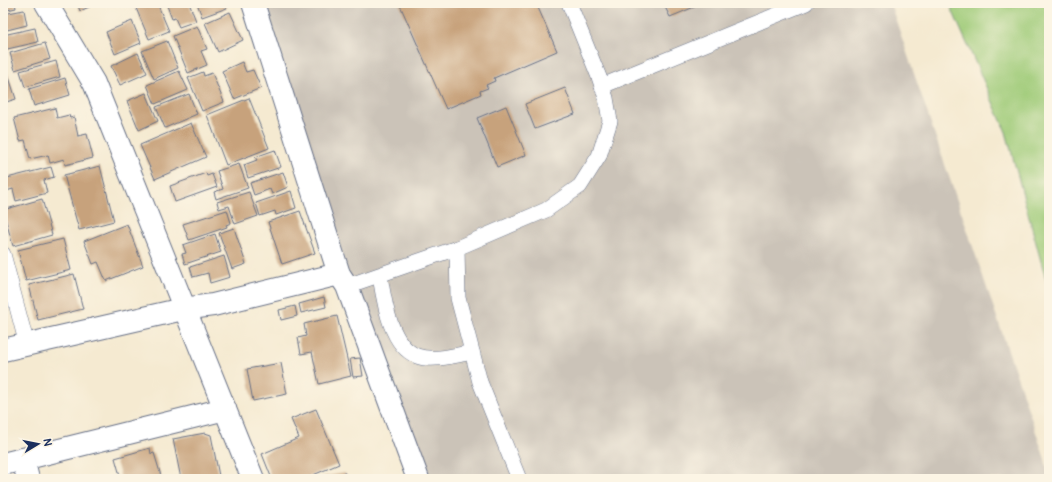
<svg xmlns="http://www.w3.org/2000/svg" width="1052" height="482" font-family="Pangolin,sans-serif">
<rect width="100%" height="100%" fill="#fcf5e5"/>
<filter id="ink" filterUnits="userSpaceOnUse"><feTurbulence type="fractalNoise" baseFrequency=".025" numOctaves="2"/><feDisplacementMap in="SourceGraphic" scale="8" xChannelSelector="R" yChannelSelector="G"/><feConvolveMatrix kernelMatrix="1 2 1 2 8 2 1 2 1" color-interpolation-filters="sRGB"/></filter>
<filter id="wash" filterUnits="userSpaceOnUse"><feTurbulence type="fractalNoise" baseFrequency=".012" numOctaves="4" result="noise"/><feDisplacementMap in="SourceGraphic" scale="16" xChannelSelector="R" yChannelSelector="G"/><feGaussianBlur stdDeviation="0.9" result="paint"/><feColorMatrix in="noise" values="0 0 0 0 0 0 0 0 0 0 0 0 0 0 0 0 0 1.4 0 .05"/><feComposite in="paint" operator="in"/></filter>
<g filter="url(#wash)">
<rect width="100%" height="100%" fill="#f5ead1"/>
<path fill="#cbc3b8" d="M 265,3 L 890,3 L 1045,459 L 1049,479 L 426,479 L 346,266 Z"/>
<path fill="#9fcb78" stroke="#5d7d6b" d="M 949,3 L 1049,3 L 1049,291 L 1006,132 Z"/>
<g id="blocks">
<g fill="#c7a27b">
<path d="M 3,3 L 15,3 L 16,8 L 3,11 Z"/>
<path d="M 77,3 L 98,3 L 80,11 Z"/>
<path d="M 148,3 L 157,3 L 169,31 L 149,39 L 136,8 Z"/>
<path d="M 166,3 L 189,3 L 196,21 L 179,27 L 175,18 L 172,19 Z"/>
<path d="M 197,3 L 225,3 L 227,8 L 202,17 Z"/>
<path d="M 399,3 L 536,3 L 557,51 L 494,78 L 495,81 L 486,85 L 488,88 L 480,91 L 481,94 L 446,109 Z"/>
<path d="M 663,3 L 704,3 L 670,17 Z"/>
<path d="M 24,10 L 27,25 L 3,31 L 3,14 Z"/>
<path d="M 230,12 L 243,40 L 218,52 L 205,23 Z"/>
<path d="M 132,21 L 141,43 L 115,54 L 106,32 Z"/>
<path d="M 197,26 L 207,49 L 201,51 L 207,65 L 188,73 L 173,36 Z"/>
<path d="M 35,28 L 38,42 L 3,50 L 3,35 Z"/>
<path d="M 167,41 L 178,68 L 154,79 L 142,51 Z"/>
<path d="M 45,43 L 50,59 L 15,70 L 10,53 Z"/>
<path d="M 138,53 L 147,73 L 120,85 L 111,66 Z"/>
<path d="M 56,61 L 60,77 L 25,87 L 20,71 Z"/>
<path d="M 242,62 L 246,72 L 253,70 L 261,88 L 234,99 L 222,71 Z"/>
<path d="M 5,65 L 16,99 L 3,103 L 3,66 Z"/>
<path d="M 179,71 L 188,90 L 155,104 L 147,85 Z"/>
<path d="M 203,72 L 204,76 L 212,73 L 224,102 L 202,111 L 188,78 Z"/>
<path d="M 65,78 L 70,95 L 34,106 L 29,89 Z"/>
<path d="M 565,88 L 575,114 L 535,129 L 525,104 Z"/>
<path d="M 146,93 L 158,121 L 139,130 L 127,101 Z"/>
<path d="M 189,94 L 197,114 L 165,128 L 156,107 Z"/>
<path d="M 249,98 L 269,148 L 226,165 L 207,115 Z"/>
<path d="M 506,106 L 526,155 L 497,167 L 477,118 Z"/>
<path d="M 55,108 L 57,118 L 69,115 L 70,118 L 74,117 L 78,136 L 87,134 L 93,158 L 65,165 L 64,159 L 50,163 L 48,155 L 30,159 L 25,140 L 20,141 L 14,118 Z"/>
<path d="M 191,123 L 206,157 L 155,179 L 140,145 Z"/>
<path d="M 275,150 L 281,167 L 248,178 L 244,165 L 257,160 L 255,157 Z"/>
<path d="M 239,164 L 248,188 L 216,199 L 214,192 L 223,189 L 217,171 Z"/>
<path d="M 100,166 L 114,221 L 79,230 L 64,175 Z"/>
<path d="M 51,167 L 54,177 L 44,180 L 47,193 L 16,201 L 13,189 L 3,192 L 3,179 Z"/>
<path d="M 283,172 L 288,187 L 272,194 L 270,189 L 254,195 L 250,183 Z"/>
<path d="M 206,173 L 207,176 L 212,174 L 217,187 L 175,202 L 170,186 Z"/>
<path d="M 291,191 L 296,208 L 276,215 L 275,211 L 260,216 L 256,203 Z"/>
<path d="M 249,192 L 258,216 L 235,224 L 229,206 L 219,209 L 217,202 Z"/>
<path d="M 42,199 L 52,235 L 13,246 L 3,210 Z"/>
<path d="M 227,210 L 231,223 L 226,225 L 227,227 L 189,240 L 183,224 Z"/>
<path d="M 300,211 L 315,253 L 282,264 L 268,222 Z"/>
<path d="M 127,224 L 143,266 L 106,281 L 98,262 L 93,264 L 84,241 Z"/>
<path d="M 234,228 L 246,264 L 232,269 L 219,233 Z"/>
<path d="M 215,234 L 221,252 L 185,264 L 182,254 L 186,253 L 183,245 Z"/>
<path d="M 63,239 L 71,270 L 26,281 L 18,250 Z"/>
<path d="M 224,256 L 230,277 L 210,283 L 208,273 L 193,277 L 190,267 Z"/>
<path d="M 74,274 L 83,309 L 38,320 L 29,285 Z"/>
<path d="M 324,297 L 326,307 L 301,313 L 299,304 Z"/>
<path d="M 295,306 L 297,316 L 281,320 L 279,310 Z"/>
<path d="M 337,316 L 351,376 L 319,384 L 312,352 L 301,354 L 298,338 L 306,336 L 304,324 Z"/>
<path d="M 360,358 L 363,376 L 353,377 L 350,359 Z"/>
<path d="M 281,363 L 287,394 L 253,401 L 247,369 Z"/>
<path d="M 316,409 L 339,464 L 304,479 L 272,479 L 262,454 L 299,438 L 291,419 Z"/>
<path d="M 205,433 L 211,435 L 219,476 L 201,479 L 181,479 L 173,439 Z"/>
<path d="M 150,448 L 151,454 L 154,453 L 162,479 L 121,479 L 115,458 Z"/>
<path d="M 345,473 L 346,479 L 317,479 L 317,478 Z"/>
</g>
</g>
</g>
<g filter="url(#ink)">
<use href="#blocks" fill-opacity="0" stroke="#677086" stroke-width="1"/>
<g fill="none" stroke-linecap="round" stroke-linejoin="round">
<g stroke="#677086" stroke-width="16">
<g id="service">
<path d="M 602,86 L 806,3"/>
<path d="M 457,248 L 458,298 L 480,382 L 519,479"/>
<path d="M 3,254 L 27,345"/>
<path d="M 380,276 C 384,300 390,346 417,356 C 432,362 457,355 472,352"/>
<path d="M 347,286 L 457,248 L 546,210 L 580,186 L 599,156 L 610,121 L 606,98 L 599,77 L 569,3"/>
</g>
</g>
<g stroke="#677086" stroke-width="24">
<g id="minor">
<path d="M 46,3 L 94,83 L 253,479"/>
<path d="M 253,3 L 339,274 L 347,286 L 418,479"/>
<path d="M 3,350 L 183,309 L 213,305 L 339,274"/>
<path d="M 23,459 L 28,479"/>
<path d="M 3,464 L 225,409"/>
</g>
</g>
<use href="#service" stroke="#fff" stroke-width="15"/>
<use href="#minor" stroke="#fff" stroke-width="22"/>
</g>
</g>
<rect width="1052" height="482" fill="none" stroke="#fcf5e5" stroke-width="16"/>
<g transform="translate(38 444) rotate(80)" stroke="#fcf5e5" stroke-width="3" paint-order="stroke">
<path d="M0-3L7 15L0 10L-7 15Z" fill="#1b2f5e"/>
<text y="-6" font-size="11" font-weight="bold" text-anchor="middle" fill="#1b2f5e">N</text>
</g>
</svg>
